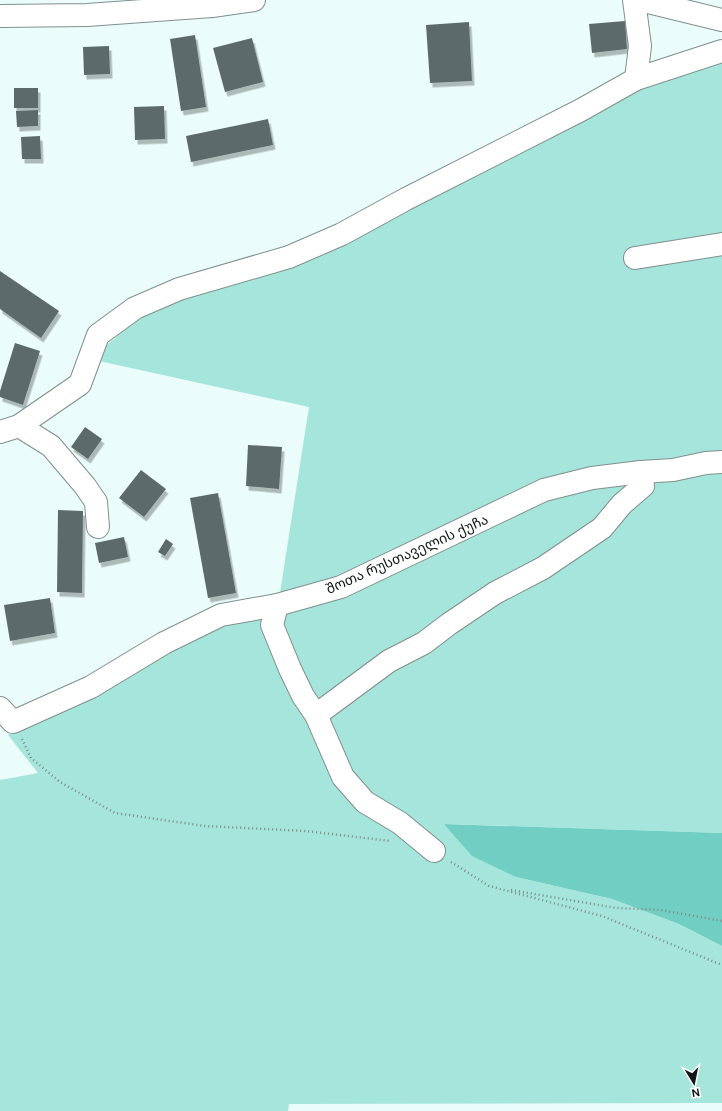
<svg xmlns="http://www.w3.org/2000/svg" width="722" height="1111" font-family="'DM Sans','Noto Sans Georgian',sans-serif">
<defs>
<filter id="shadow"><feDropShadow dx="2.5" dy="4.5" stdDeviation="0" flood-color="#0004"/></filter>
</defs>
<rect width="100%" height="100%" fill="#ebfdfa"/>
<path fill="#a5e5dc" d="M 722,56 L 722,833 L 445,824 L 516,877 L 612,899 L 679,924 L 722,946 L 722,1103 L 289,1104 L 288,1111 L 0,1111 L 0,780 L 38,773 L 8,735 L 207,630 L 277,612 L 309,407 L 90,359 L 158,302 L 322,249 L 647,83 Z"/>
<path fill="#70cec3" d="M 444,824 L 722,833 L 722,946 L 679,924 L 612,899 L 516,877 L 472,856 Z"/>
<g fill="#5c6b69" filter="url(#shadow)">
<path d="M 625,21 L 627,49 L 592,53 L 589,24 Z"/>
<path d="M 469,22 L 472,81 L 430,83 L 426,25 Z"/>
<path d="M 195,35 L 206,107 L 181,111 L 170,39 Z"/>
<path d="M 252,38 L 263,82 L 225,92 L 213,48 Z"/>
<path d="M 109,46 L 110,74 L 84,75 L 83,47 Z"/>
<rect x="14" y="88" width="24" height="20"/>
<path d="M 164,106 L 165,139 L 135,140 L 134,107 Z"/>
<path d="M 38,110 L 38,126 L 17,127 L 16,111 Z"/>
<path d="M 268,119 L 273,145 L 191,162 L 186,136 Z"/>
<path d="M 40,136 L 41,159 L 22,159 L 21,137 Z"/>
<path d="M 0,271 L 59,311 L 41,338 L 0,309 Z"/>
<path d="M 15,343 L 40,351 L 23,405 L 0,397 L 0,391 Z"/>
<path d="M 85,427 L 102,439 L 88,459 L 71,447 Z"/>
<path d="M 248,445 L 282,447 L 279,489 L 246,486 Z"/>
<path d="M 141,470 L 166,489 L 144,517 L 119,498 Z"/>
<path d="M 218,493 L 236,593 L 208,598 L 190,498 Z"/>
<path d="M 58,510 L 83,511 L 82,593 L 57,592 Z"/>
<path d="M 124,537 L 128,557 L 99,563 L 95,543 Z"/>
<path d="M 166,539 L 173,544 L 165,556 L 158,552 Z"/>
<path d="M 50,598 L 55,633 L 10,641 L 4,605 Z"/>
</g>
<g fill="none" stroke-linecap="round" stroke-linejoin="round">
<g stroke="#808f8d" stroke-width="24">
<g id="minor">
<path d="M 640,0 L 722,20"/>
<path d="M 0,16 L 87,15 L 212,6 L 254,0"/>
<path d="M 636,79 L 722,51"/>
<path d="M 635,258 L 722,244"/>
<path d="M 19,426 L 51,446 L 85,486 L 96,502 L 98,527"/>
<path d="M 0,432 L 19,426 L 80,384 L 98,335 L 135,308 L 179,289 L 289,257 L 342,234 L 406,199 L 581,110 L 636,79 L 640,46 L 634,0"/>
<path d="M 277,605 L 272,625 L 290,669 L 303,696 L 316,715 L 343,777 L 365,802 L 400,823 L 434,851"/>
<path d="M 0,708 L 13,722 L 91,687 L 164,643 L 221,615 L 277,605 L 341,587 L 544,490 L 592,478 L 641,472 L 673,470 L 706,463 L 722,462"/>
<path d="M 316,715 L 389,661 L 424,643 L 449,624 L 495,593 L 543,568 L 602,528 L 622,504 L 643,486 L 641,472"/>
</g>
</g>
<g stroke="#7d8987" stroke-width="2.5" stroke-dasharray="1 3" stroke-linecap="butt">
<path d="M 22,739 L 31,758 L 60,782 L 115,813 L 205,826 L 306,831 L 390,841"/>
<path d="M 451,862 L 489,886 L 602,916 L 722,965"/>
<path d="M 511,890 L 616,908 L 661,910 L 722,921"/>
</g>
<use href="#minor" stroke="#fff" stroke-width="22"/>
</g>
<g text-anchor="middle" dominant-baseline="central" stroke-width="3" stroke-linejoin="round" paint-order="stroke">
<g font-size="14" fill="#111716" stroke="#fff">
<text transform="translate(407 554) rotate(-24)">შოთა რუსთაველის ქუჩა</text>
</g>
</g>
<g transform="translate(694 1083) rotate(170)" stroke="#ffffff" stroke-width="3" paint-order="stroke">
<path d="M0-3L7 15L0 10L-7 15Z" fill="#111716"/>
<text y="-6" font-size="11" font-weight="bold" text-anchor="middle" fill="#111716">N</text>
</g>
</svg>
